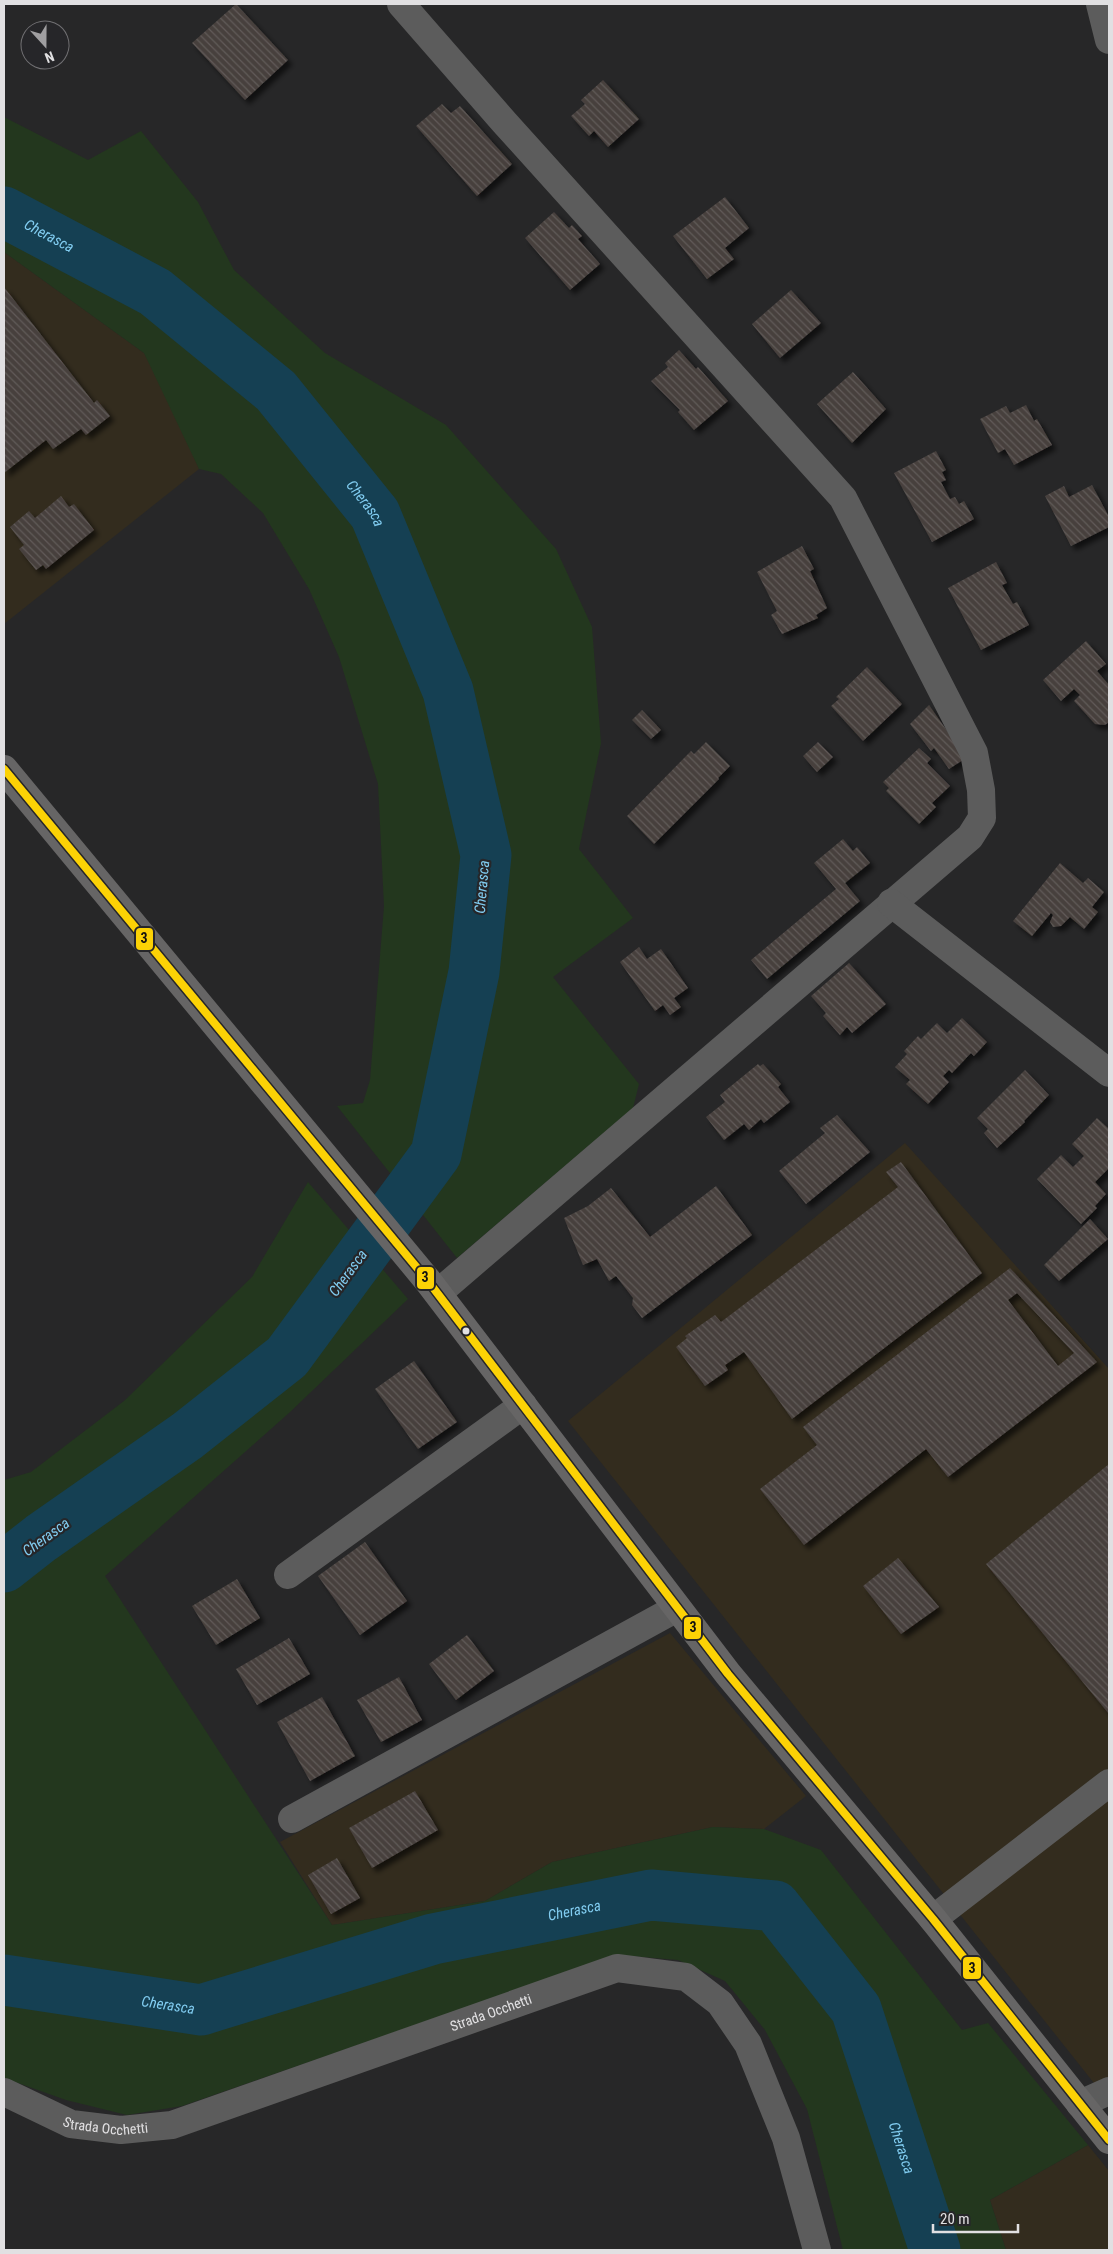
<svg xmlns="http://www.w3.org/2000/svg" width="1113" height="2254" font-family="'Roboto Condensed',sans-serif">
<defs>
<pattern id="building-back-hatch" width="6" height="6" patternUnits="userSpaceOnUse" patternTransform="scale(1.25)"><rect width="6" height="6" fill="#47403d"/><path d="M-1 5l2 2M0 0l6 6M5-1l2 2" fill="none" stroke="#615b59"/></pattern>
<filter id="shadow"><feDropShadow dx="4.5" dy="4.5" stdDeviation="2.5" flood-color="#0009"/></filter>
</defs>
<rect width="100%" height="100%" fill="#272728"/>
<g fill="#332c1e">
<path d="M 4,252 L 144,353 L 179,416 L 199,469 L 4,624 Z"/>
<path d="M 905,1143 L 1109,1369 L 1109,2102 L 568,1421 Z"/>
<path d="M 670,1633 L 806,1796 L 764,1829 L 713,1827 L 552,1862 L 485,1901 L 332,1925 L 280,1842 Z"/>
<path d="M 1088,2145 L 1109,2171 L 1109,2250 L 1006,2250 L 990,2200 Z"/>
</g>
<g fill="#23371e">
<path d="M 4,117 L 88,160 L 141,131 L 198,202 L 234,270 L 325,353 L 446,425 L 556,549 L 592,627 L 601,743 L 579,849 L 633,918 L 553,977 L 639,1084 L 633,1108 L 457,1258 L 337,1106 L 363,1103 L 370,1080 L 384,906 L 378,784 L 339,657 L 309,589 L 263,513 L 221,474 L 199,469 L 144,353 L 4,252 Z"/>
<path d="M 308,1182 L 408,1299 L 289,1413 L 105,1576 L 332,1925 L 485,1901 L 552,1862 L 713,1827 L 764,1829 L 821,1850 L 962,2030 L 988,2023 L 1088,2145 L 990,2200 L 1006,2250 L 843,2250 L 807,2109 L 765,2030 L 725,1981 L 678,1960 L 618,1955 L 182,2106 L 127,2115 L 66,2100 L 4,2078 L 4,1480 L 31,1472 L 124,1401 L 252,1277 Z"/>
</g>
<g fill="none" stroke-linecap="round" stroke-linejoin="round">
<g stroke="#154053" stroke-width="51">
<path id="s1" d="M 4,212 L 155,292 L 276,391 L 375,514 L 448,691 L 486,855 L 474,972 L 436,1154 L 287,1357 L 187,1436 L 41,1538 L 4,1567"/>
<path id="s2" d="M 4,1980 L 201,2010 L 433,1939 L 651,1895 L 775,1906 L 856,2009 L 935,2250"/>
</g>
</g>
<g fill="url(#building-back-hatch)" fill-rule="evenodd" filter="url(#shadow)">
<path d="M 236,4 L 288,60 L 245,100 L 192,43 Z"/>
<path d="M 603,80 L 639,119 L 608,147 L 594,131 L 589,136 L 571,116 L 585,104 L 581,100 Z"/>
<path d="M 442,104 L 451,113 L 460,106 L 512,164 L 477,196 L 416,126 Z"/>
<path d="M 725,197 L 749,228 L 725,248 L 734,259 L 707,279 L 673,236 Z"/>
<path d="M 554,212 L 569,228 L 572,225 L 582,236 L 578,239 L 600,264 L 570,290 L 525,238 Z"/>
<path d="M 4,287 L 94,403 L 97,400 L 110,416 L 86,435 L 81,429 L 53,449 L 46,440 L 4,473 Z"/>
<path d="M 791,290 L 821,323 L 780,358 L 752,324 Z"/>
<path d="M 679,350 L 696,369 L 698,367 L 728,401 L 694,430 L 678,412 L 680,410 L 651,381 L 668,367 L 665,363 Z"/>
<path d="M 853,372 L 886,409 L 852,443 L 817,404 Z"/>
<path d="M 1026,405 L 1034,421 L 1037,419 L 1052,445 L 1014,465 L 1005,449 L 998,453 L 980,419 L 1006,406 L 1010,413 Z"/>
<path d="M 936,451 L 946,470 L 942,472 L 946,480 L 941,482 L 950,499 L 955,497 L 959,504 L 964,501 L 974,519 L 932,542 L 894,473 Z"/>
<path d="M 1092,485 L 1109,517 L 1109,527 L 1071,546 L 1045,496 L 1064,486 L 1069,497 Z"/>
<path d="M 61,496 L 69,507 L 74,504 L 94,530 L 46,569 L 43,565 L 36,570 L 19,549 L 24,545 L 10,527 L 29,511 L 35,518 Z"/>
<path d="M 802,546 L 814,569 L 810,571 L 827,608 L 816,615 L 818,618 L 782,634 L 771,615 L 777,611 L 757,572 Z"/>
<path d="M 996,562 L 1007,583 L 1002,585 L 1013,604 L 1017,602 L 1029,625 L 981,650 L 948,588 Z"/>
<path d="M 1086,641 L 1106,664 L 1097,671 L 1109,685 L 1109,722 L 1105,725 L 1095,724 L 1074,701 L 1080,695 L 1074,689 L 1061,701 L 1043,680 Z"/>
<path d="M 867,667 L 902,704 L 863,741 L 831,706 L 839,699 L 836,697 Z"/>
<path d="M 929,705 L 966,758 L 949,769 L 934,748 L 931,751 L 910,724 Z"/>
<path d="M 642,710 L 661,730 L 651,739 L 632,720 Z"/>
<path d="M 706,742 L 730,766 L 718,778 L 719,779 L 654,844 L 627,816 L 691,751 L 694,754 Z"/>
<path d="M 818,742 L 833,757 L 817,772 L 803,756 Z"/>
<path d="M 919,748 L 931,759 L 927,763 L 950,786 L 932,803 L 936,807 L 919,824 L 886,791 L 889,788 L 883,782 Z"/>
<path d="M 843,839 L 853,851 L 857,847 L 870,863 L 845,883 L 860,901 L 767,979 L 751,960 L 836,889 L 814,863 Z"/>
<path d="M 1060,863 L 1083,883 L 1088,878 L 1104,892 L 1092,907 L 1098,912 L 1084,929 L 1070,917 L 1061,926 L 1053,927 L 1050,922 L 1053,915 L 1051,913 L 1032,936 L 1013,921 Z"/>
<path d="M 639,947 L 647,959 L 661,949 L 688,988 L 674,998 L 681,1007 L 670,1015 L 663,1005 L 655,1011 L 620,962 Z"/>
<path d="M 849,963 L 886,1004 L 852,1033 L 847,1027 L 840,1035 L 823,1016 L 826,1013 L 811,996 Z"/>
<path d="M 962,1018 L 987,1042 L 974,1056 L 971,1053 L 952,1073 L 949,1070 L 943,1076 L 949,1082 L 928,1104 L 906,1084 L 910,1080 L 895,1067 L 907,1054 L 904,1051 L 918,1036 L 921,1039 L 937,1023 L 947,1033 Z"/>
<path d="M 758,1064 L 760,1066 L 763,1064 L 781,1084 L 778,1087 L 790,1102 L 764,1123 L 761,1119 L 749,1130 L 744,1124 L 724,1140 L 706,1117 L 725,1102 L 720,1095 Z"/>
<path d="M 1025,1070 L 1049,1095 L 1024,1121 L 1025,1122 L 997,1148 L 984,1133 L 988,1129 L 977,1118 Z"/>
<path d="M 837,1115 L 870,1152 L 806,1204 L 779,1171 L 825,1133 L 820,1128 Z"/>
<path d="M 1097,1118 L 1109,1129 L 1109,1168 L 1095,1182 L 1106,1194 L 1095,1206 L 1097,1208 L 1081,1224 L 1037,1179 L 1061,1155 L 1073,1167 L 1084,1156 L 1072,1144 Z"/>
<path d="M 901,1162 L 982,1273 L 792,1419 L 744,1352 L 725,1365 L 728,1370 L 705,1386 L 676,1347 L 687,1338 L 685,1336 L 715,1315 L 721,1322 L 898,1187 L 886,1172 Z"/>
<path d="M 716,1186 L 752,1235 L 642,1318 L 632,1305 L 633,1298 L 616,1276 L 609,1281 L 597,1259 L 583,1265 L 564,1218 L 588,1206 L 611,1188 L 650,1237 Z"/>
<path d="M 1090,1219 L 1108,1239 L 1059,1281 L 1044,1265 Z"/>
<path d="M 1010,1268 L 1097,1362 L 948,1477 L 926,1449 L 804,1545 L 760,1489 L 817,1445 L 803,1427 ZM 1017,1293 L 1074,1353 L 1058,1366 L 1008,1300 Z"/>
<path d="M 414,1361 L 457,1422 L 418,1449 L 375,1389 Z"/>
<path d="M 1109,1464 L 1109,1714 L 986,1564 Z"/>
<path d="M 365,1542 L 407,1601 L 360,1635 L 318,1576 Z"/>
<path d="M 898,1558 L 939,1607 L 901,1634 L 863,1586 Z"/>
<path d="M 237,1579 L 260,1618 L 216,1645 L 192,1606 Z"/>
<path d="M 467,1635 L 494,1671 L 456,1700 L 429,1664 Z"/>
<path d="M 289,1638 L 310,1674 L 257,1705 L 236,1669 Z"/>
<path d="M 399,1677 L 422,1720 L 381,1742 L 357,1700 Z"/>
<path d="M 322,1697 L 355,1756 L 310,1781 L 277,1722 Z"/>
<path d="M 415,1791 L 438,1830 L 372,1868 L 349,1828 Z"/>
<path d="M 337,1858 L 360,1898 L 331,1914 L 308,1875 Z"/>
</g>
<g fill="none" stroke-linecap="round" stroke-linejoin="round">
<g stroke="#5c5c5c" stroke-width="28">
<path d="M 401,4 L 504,122 L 843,498 L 974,753 L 981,790 L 982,818 L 970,837 L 438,1293"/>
<path d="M 1100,4 L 1109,40"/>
<path d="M 891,903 L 1109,1073"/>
<path d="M 288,1575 L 523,1405"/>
<path d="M 292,1819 L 677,1608"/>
<path d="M 933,1919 L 1109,1783"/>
<path id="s3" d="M 4,2092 L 71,2124 L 121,2130 L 172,2125 L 617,1968 L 686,1977 L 720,2003 L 748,2044 L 786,2138 L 817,2250"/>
<path d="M 1080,2104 L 1109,2091"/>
</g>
<path stroke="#666565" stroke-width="28" d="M 4,769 L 428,1281 L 728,1674 L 933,1919 L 1109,2140"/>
<g stroke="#262629" stroke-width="11">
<path id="bus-1" d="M 4,769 L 428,1281 L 728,1674 L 933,1919 L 1109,2140"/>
</g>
<use href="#bus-1" stroke="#fcd205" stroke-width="8"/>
</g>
<circle fill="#e1e0e2" stroke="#262629" stroke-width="2" cx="466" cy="1331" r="4.5"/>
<g text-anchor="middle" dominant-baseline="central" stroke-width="4.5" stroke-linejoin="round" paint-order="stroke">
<g font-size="14" fill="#e1e0e2" stroke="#262629">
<text stroke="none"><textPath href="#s3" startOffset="514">Strada Occhetti</textPath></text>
<text stroke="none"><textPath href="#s3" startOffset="109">Strada Occhetti</textPath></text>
</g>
<g font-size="15" font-style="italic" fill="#81ccf0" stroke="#262629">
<text stroke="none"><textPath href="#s1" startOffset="51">Cherasca</textPath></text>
<text stroke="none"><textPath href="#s1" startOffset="471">Cherasca</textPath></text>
<text transform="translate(482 887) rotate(-85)">Cherasca</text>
<text transform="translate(348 1273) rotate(-54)">Cherasca</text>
<text transform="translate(46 1537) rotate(-36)">Cherasca</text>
<text stroke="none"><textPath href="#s2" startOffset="586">Cherasca</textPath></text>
<text stroke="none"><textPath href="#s2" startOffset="166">Cherasca</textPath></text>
<text stroke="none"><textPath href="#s2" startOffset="1066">Cherasca</textPath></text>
</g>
</g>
<g stroke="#262629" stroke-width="2">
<rect x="135" y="927" width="19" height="24" rx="5" fill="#fcd205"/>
<rect x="416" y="1266" width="19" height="24" rx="5" fill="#fcd205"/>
<rect x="683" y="1616" width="19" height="24" rx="5" fill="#fcd205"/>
<rect x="962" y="1956" width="20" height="24" rx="5" fill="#fcd205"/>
</g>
<g font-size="14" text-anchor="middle" font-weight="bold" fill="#111">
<text x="144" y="943">3</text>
<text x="425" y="1282">3</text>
<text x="693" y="1632">3</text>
<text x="972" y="1973">3</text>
</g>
<rect width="1113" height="2254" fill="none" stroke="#e1e0e2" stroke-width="10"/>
<g transform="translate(45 45) rotate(159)"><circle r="24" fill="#262629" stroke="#717073"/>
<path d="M0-4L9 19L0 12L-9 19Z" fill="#a09fa1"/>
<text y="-8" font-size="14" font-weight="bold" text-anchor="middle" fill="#e1e0e2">N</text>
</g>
<path d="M933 2224v8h85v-8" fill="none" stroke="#e1e0e2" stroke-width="2.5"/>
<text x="940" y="2224" font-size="15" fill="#e1e0e2" stroke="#262629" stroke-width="4" paint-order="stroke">20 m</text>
</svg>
